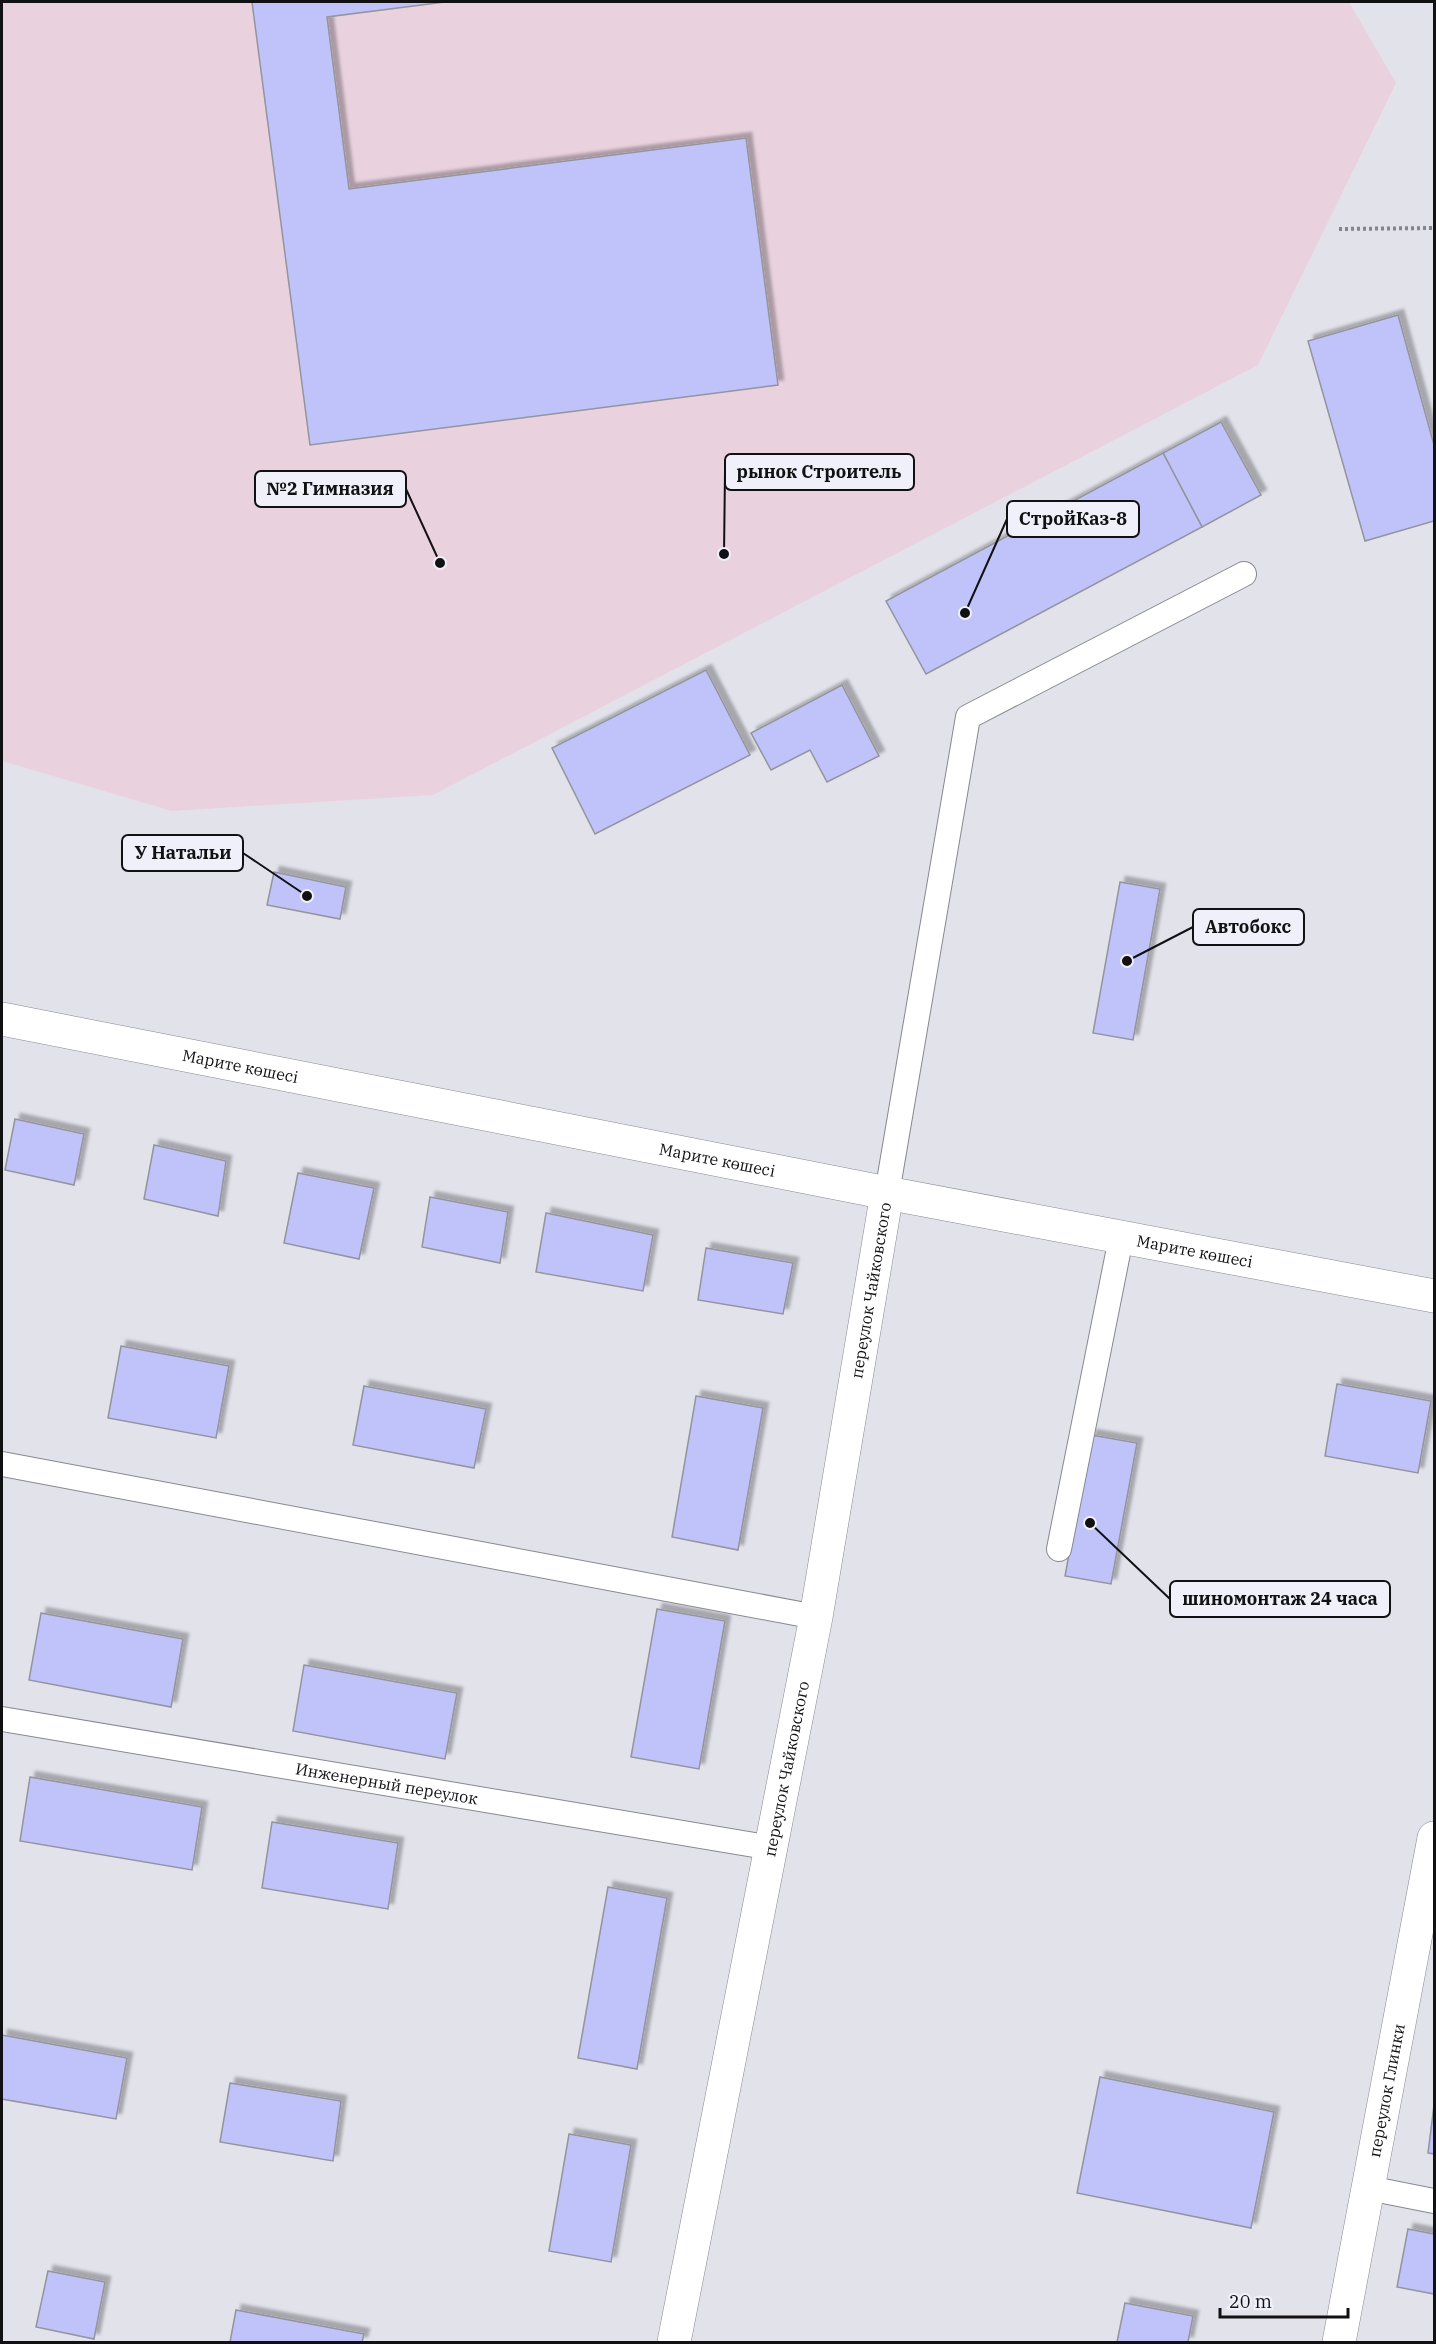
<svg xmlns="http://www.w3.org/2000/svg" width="1436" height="2344" font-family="'IBM Plex Serif',serif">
<defs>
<filter id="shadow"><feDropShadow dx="5.5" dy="-5.5" stdDeviation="1.5" flood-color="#0004"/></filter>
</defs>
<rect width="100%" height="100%" fill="#e2e2eb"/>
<path fill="#e9d2de" d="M 2,2 L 1349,2 L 1396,83 L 1258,365 L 433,795 L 172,811 L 2,761 Z"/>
<g fill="#bfc3fa" stroke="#93949c" stroke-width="1.5" filter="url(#shadow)">
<path d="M 252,2 L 445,2 L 327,17 L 349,189 L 746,138 L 778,385 L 310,445 Z"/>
<path d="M 1398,315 L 1434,445 L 1434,521 L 1365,541 L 1308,341 Z"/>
<path d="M 1221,422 L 1261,495 L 1202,527 L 1163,453 Z"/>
<path d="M 1163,453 L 1202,527 L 926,674 L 886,601 Z"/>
<path d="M 706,670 L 750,755 L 595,834 L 552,748 Z"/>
<path d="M 842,685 L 879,756 L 827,782 L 810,750 L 771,770 L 751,733 Z"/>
<path d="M 274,872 L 346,887 L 340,919 L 267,905 Z"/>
<path d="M 1120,882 L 1160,889 L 1133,1040 L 1093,1033 Z"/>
<path d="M 15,1119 L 84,1134 L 74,1185 L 5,1170 Z"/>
<path d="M 154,1145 L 226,1161 L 218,1216 L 144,1199 Z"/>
<path d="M 298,1173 L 374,1188 L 359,1259 L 284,1243 Z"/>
<path d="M 430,1197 L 508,1212 L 500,1263 L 422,1247 Z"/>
<path d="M 546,1213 L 653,1235 L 643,1291 L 536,1272 Z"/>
<path d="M 706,1248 L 793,1263 L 783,1314 L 698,1300 Z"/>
<path d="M 121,1346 L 229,1366 L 216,1438 L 108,1418 Z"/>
<path d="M 1337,1384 L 1431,1401 L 1418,1473 L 1325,1456 Z"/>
<path d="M 364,1386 L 486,1409 L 474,1468 L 353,1445 Z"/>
<path d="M 696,1396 L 763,1408 L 738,1550 L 672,1537 Z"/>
<path d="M 1091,1435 L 1137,1443 L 1111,1584 L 1065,1576 Z"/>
<path d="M 657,1609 L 725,1621 L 699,1769 L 631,1757 Z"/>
<path d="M 41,1613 L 183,1639 L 171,1707 L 29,1680 Z"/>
<path d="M 304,1665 L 457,1693 L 445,1759 L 293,1731 Z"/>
<path d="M 30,1777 L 202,1807 L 192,1870 L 20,1841 Z"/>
<path d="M 272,1822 L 398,1843 L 388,1909 L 262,1888 Z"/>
<path d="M 608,1887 L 667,1898 L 637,2069 L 578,2058 Z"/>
<path d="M 2,2035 L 127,2058 L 116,2119 L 2,2099 Z"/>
<path d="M 1100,2077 L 1274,2112 L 1251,2228 L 1077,2193 Z"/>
<path d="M 230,2083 L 341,2101 L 333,2161 L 220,2142 Z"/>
<path d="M 1434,2105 L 1434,2154 L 1428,2153 Z"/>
<path d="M 569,2134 L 631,2145 L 611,2262 L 549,2251 Z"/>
<path d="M 1408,2229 L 1434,2234 L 1434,2294 L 1397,2287 Z"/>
<path d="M 48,2271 L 105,2282 L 94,2339 L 36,2327 Z"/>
<path d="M 1125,2303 L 1193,2316 L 1188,2342 L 1117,2342 Z"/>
<path d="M 236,2310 L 364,2334 L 362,2342 L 230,2342 Z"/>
</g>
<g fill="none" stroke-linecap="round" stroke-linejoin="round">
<g stroke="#878890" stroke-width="26">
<g id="service">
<path d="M 887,1193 L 968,717 L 1244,574"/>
<path d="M 2,1464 L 816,1617"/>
<path d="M 1059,1549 L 1121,1238"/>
<path id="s1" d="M 2,1719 L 772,1848"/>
<path d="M 1368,2188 L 1434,2201"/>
</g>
</g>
<g stroke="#878890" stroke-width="34">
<g id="minor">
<path id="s2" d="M 2,1019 L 887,1193 L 1434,1296"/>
<path id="s3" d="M 674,2342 L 816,1617 L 887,1193"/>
<path id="s4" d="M 1339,2342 L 1434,1838"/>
</g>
</g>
<path stroke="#84848a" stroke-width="4" stroke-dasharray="3 3" stroke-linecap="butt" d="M 1339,229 L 1434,228"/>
<use href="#service" stroke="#fff" stroke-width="24"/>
<use href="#minor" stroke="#fff" stroke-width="33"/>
</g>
<g text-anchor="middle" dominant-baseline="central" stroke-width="4.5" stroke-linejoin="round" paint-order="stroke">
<g font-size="16" fill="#111114" stroke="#eff0f9">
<text stroke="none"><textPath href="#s2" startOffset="243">Марите көшесі</textPath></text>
<text stroke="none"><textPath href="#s2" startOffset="729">Марите көшесі</textPath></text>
<text stroke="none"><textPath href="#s2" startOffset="1215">Марите көшесі</textPath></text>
<text stroke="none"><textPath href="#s3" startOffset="1070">переулок Чайковского</textPath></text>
<text stroke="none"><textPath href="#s3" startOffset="584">переулок Чайковского</textPath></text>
<text stroke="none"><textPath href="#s1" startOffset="390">Инженерный переулок</textPath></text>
<text stroke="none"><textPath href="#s4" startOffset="256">переулок Глинки</textPath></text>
</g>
</g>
<path fill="none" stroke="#111114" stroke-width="2" d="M724 554L725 472M440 563L406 489M965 613L1007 519M307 896L243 853M1127 961L1193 927M1090 1523L1170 1599"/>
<g fill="#111114" stroke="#eff0f9" stroke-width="2">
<circle cx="724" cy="554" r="6"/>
<circle cx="440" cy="563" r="6"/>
<circle cx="965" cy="613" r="6"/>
<circle cx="307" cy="896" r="6"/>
<circle cx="1127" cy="961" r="6"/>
<circle cx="1090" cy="1523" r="6"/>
</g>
<g fill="#eff0f9" stroke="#111114" stroke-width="2">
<rect x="725" y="454" width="189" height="36" rx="6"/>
<rect x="255" y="471" width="151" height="36" rx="6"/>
<rect x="1007" y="501" width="132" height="36" rx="6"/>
<rect x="122" y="835" width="121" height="36" rx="6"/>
<rect x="1193" y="909" width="111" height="36" rx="6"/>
<rect x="1170" y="1581" width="220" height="36" rx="6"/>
</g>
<g font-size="18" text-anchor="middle" font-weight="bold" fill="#111114">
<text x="819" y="478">рынок Строитель</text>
<text x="330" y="495">№2 Гимназия</text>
<text x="1073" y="525">СтройКаз-8</text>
<text x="183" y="859">У Натальи</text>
<text x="1248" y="933">Автобокс</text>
<text x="1280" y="1605">шиномонтаж 24 часа</text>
</g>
<rect width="1436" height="2344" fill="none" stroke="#111114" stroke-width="6"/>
<path d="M1220 2308v9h128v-9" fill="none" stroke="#111114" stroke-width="3"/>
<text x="1229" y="2308" font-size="18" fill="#111114" stroke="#eff0f9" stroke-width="4.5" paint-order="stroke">20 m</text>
</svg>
